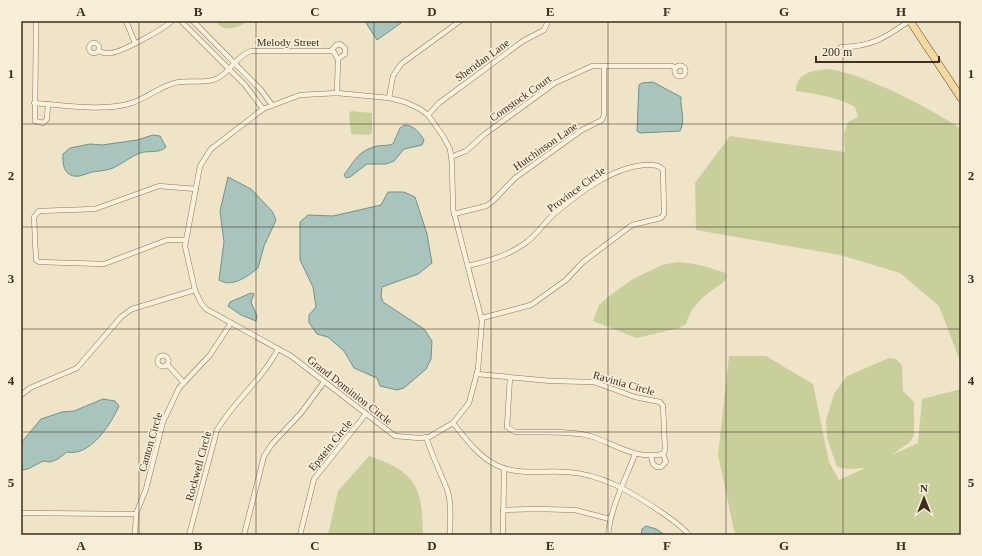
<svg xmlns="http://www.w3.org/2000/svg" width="982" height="556" font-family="Georgia,serif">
<rect width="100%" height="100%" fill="#f0e4c8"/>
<g fill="#c9cf9b">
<path d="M 216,21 L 249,21 C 239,26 224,35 216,21 Z"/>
<path d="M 829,69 C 865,74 930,108 961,129 L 961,364 L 939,306 L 900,273 L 840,255 L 696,230 L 695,183 L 730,136 L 845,152 L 844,134 L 848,122 L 858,117 L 855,107 C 837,97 817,94 796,91 C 796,72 814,70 829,69 Z"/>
<path d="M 351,111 L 372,113 L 372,132 L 370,135 L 351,134 L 349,113 Z"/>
<path d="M 677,262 C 694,263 710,267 725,273 L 727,276 L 725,281 C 708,293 692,303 686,324 L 679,328 L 637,338 L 593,321 L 599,305 L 609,296 L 633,279 L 662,265 Z"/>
<path d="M 729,356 L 766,356 L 813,384 L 829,462 L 839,480 L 865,468 L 848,469 L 837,467 L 827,438 L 826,420 L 834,394 L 847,376 L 889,358 L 896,359 L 902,365 L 903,391 L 914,402 L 914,435 L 910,442 L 892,455 L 918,443 L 922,399 L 961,389 L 961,535 L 735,535 L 718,455 Z"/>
<path d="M 369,456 C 417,472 422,487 423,535 L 328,535 L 338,491 Z"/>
</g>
<g fill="#a9c4bc" stroke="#6f938a">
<path d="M 371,21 L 397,21 L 401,23 L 377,40 L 366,23 Z"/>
<path d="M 653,82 L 681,97 C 680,109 686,120 680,131 L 640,133 L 637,131 L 639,85 L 642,83 Z"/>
<path d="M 404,125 C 414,125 419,132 424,140 L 422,145 L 404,149 L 394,161 L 386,164 L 367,164 L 350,177 L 346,178 L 344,175 C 355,160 358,151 377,146 C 383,145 388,146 393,144 L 400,128 Z"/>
<path d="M 153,135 L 160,136 L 166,147 C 159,154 148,150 140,153 C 130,157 122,164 113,168 C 105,171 99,171 92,172 C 88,173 84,175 80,176 C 65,178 62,166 63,154 L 70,148 L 90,144 L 102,145 L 137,140 Z"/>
<path d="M 228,177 L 251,189 L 272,211 L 276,220 L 264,246 L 258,268 C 247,277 232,288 219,280 L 224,242 L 220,211 Z"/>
<path d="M 388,192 L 404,192 L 415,197 L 427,234 L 432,263 L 418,274 L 382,287 L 381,296 L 383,302 L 424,329 L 432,341 L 431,359 L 426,369 L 404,388 L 397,390 L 380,386 L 377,378 L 354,368 L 344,351 L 328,337 L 317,334 L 309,323 L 309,315 L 316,307 L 313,287 L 300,260 L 300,222 L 308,215 L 333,216 L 381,205 Z"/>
<path d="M 251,293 L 254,294 L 251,302 L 257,316 L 256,321 L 241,315 L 228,306 L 230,302 Z"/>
<path d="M 103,399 L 115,401 L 119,406 C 111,424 90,457 67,452 L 58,459 L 50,462 L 43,461 L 28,469 L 21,470 L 21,443 L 41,419 L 62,412 L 74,411 Z"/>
<path d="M 646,526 L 656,529 L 665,535 L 641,535 L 642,529 Z"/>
</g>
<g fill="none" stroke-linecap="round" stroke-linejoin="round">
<g stroke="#8d765c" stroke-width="5.5">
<g id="street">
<path d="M 36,21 L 35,121 L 43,123 L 47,119 L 48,104"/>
<path d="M 126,21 L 135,43"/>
<path d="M 181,21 L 245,85 L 263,109"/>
<path d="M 193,21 L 261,90 L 272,105"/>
<circle cx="94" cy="48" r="5"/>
<path d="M 841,47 C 871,47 885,38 909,21"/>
<path d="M 99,51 C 103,53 106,54 111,53 C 124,51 162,30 172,21"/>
<path d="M 331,51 L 336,45 L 340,44 L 345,48 L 345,54 L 338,59"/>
<circle cx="680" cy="71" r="5.5"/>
<path d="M 337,93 L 389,98 L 405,102 L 420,109 L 428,115 L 443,136 L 450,149 L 452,164 L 453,209 L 482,321 L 478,369 L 469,403 L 453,423 L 429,437 L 419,438 L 395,436 L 291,356 L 206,309 L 201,303 L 195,290 L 185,246 L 200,166 L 211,149 L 263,109 L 300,95 Z"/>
<path d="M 389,98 L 393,76 L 401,64 L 460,21"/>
<path d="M 34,103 C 64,105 103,112 132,103 C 147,98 163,84 179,82 C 192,80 204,84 216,79 C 230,73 236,56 251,51 L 333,51 L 338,59 L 337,93"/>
<path d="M 428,115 L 439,103 L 523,41 L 544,30 L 548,21"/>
<path d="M 451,157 L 466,151 L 485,134 L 555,83 L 592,66 L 672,66 L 676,68"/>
<path d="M 454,214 L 486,206 L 492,202 L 515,178 L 582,130 L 602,120 L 604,115 L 604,66"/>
<path d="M 186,240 L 167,240 L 104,264 L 39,262 L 36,260 L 34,217 L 39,211 L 95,209 L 159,186 L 196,189"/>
<path d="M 468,266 C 490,260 505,257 524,244 C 536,236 544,223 554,214 C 579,193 611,168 644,165 C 651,165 659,164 663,170 L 664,214 L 661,218 L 632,225 L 583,262 L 566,280 L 531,305 L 482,318"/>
<circle cx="163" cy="361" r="5.5"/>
<path d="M 167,364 L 184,383"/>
<path d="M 477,374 L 551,381 L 594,382 L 635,397 L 660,402 L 663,406 L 665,450 L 663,454 C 635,460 615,444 590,436 C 569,430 537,433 515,432 L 507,427 L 510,377"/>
<path d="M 21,395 L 30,388 L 77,368 L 121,317 L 132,309 L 195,290"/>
<path d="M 453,423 C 465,438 478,456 496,465 C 518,476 544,470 567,472 C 602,474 633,493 661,512 C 671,519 681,525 689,535"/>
<path d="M 426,437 C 432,455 440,472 447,489 C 452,503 450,520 450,535"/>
<path d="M 651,456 L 653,464 L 657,467 L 661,467 L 666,462 L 663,454"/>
<path d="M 503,510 L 537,509 L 575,510 L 610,519"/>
<path d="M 21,513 L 136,514"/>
<path d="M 135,535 L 136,514 L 146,489 L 163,422 L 179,388 L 210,355 L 231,323"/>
<path d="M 189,535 L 217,430 C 234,401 262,380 278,349"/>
<path d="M 244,535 L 264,456 L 272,444 L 301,413 L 324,382"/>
<path d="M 300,535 L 314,479 L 365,415"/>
<path d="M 503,535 L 504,469"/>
<path d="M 608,535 C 611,506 625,481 635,454"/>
</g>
</g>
<g stroke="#5b4430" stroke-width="8">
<path id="primary" d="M 910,21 L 961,98"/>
</g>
<use href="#street" stroke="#faf1dc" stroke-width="4.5"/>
<use href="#primary" stroke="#f3d9a0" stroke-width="7"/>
</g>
<path fill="none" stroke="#3d2e20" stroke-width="1" stroke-opacity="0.55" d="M 139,21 L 139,535M 256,21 L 256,535M 374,21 L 374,535M 491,21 L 491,535M 608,21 L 608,535M 726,21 L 726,535M 843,21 L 843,535M 21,124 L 961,124M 21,227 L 961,227M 21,329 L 961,329M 21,432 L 961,432"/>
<g text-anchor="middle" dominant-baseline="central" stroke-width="3.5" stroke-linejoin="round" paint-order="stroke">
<g font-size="11" fill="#3d2e20" stroke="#f7eed8">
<text x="288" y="42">Melody Street</text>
<text transform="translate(482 60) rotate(-36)">Sheridan Lane</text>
<text transform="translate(520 98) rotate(-35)">Comstock Court</text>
<text transform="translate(545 146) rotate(-35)">Hutchinson Lane</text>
<text transform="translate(576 189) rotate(-36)">Province Circle</text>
<text transform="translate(624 383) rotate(16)">Ravinia Circle</text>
<text transform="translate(350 390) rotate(38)">Grand Dominion Circle</text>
<text transform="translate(150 442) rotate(-74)">Canton Circle</text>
<text transform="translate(330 445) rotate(-51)">Epstein Circle</text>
<text transform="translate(198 466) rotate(-75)">Rockwell Circle</text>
</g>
</g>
<rect width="982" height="556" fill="none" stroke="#f7eed8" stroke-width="44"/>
<g transform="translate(924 498)" stroke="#f7eed8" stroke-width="3" paint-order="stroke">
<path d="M0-3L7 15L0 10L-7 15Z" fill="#3d2e20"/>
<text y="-6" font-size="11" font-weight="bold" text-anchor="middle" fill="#3d2e20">N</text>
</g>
<path d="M816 56v6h123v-6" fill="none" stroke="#3d2e20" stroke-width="2"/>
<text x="822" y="56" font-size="12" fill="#3d2e20" stroke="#f7eed8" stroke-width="3" paint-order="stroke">200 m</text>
<rect x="22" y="22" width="938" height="512" fill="none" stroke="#3d2e20" stroke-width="1.5"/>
<g font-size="13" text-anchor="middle" font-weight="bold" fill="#3d2e20">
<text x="81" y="16">A</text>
<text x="198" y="16">B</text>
<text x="315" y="16">C</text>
<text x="432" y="16">D</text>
<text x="550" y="16">E</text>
<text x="667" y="16">F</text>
<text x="784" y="16">G</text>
<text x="901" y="16">H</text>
<text x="11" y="78">1</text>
<text x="971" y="78">1</text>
<text x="11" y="180">2</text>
<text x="971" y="180">2</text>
<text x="11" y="283">3</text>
<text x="971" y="283">3</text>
<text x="11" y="385">4</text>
<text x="971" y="385">4</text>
<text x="11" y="487">5</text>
<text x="971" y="487">5</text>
<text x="81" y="550">A</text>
<text x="198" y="550">B</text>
<text x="315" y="550">C</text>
<text x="432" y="550">D</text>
<text x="550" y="550">E</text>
<text x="667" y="550">F</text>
<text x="784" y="550">G</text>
<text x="901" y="550">H</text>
</g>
</svg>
